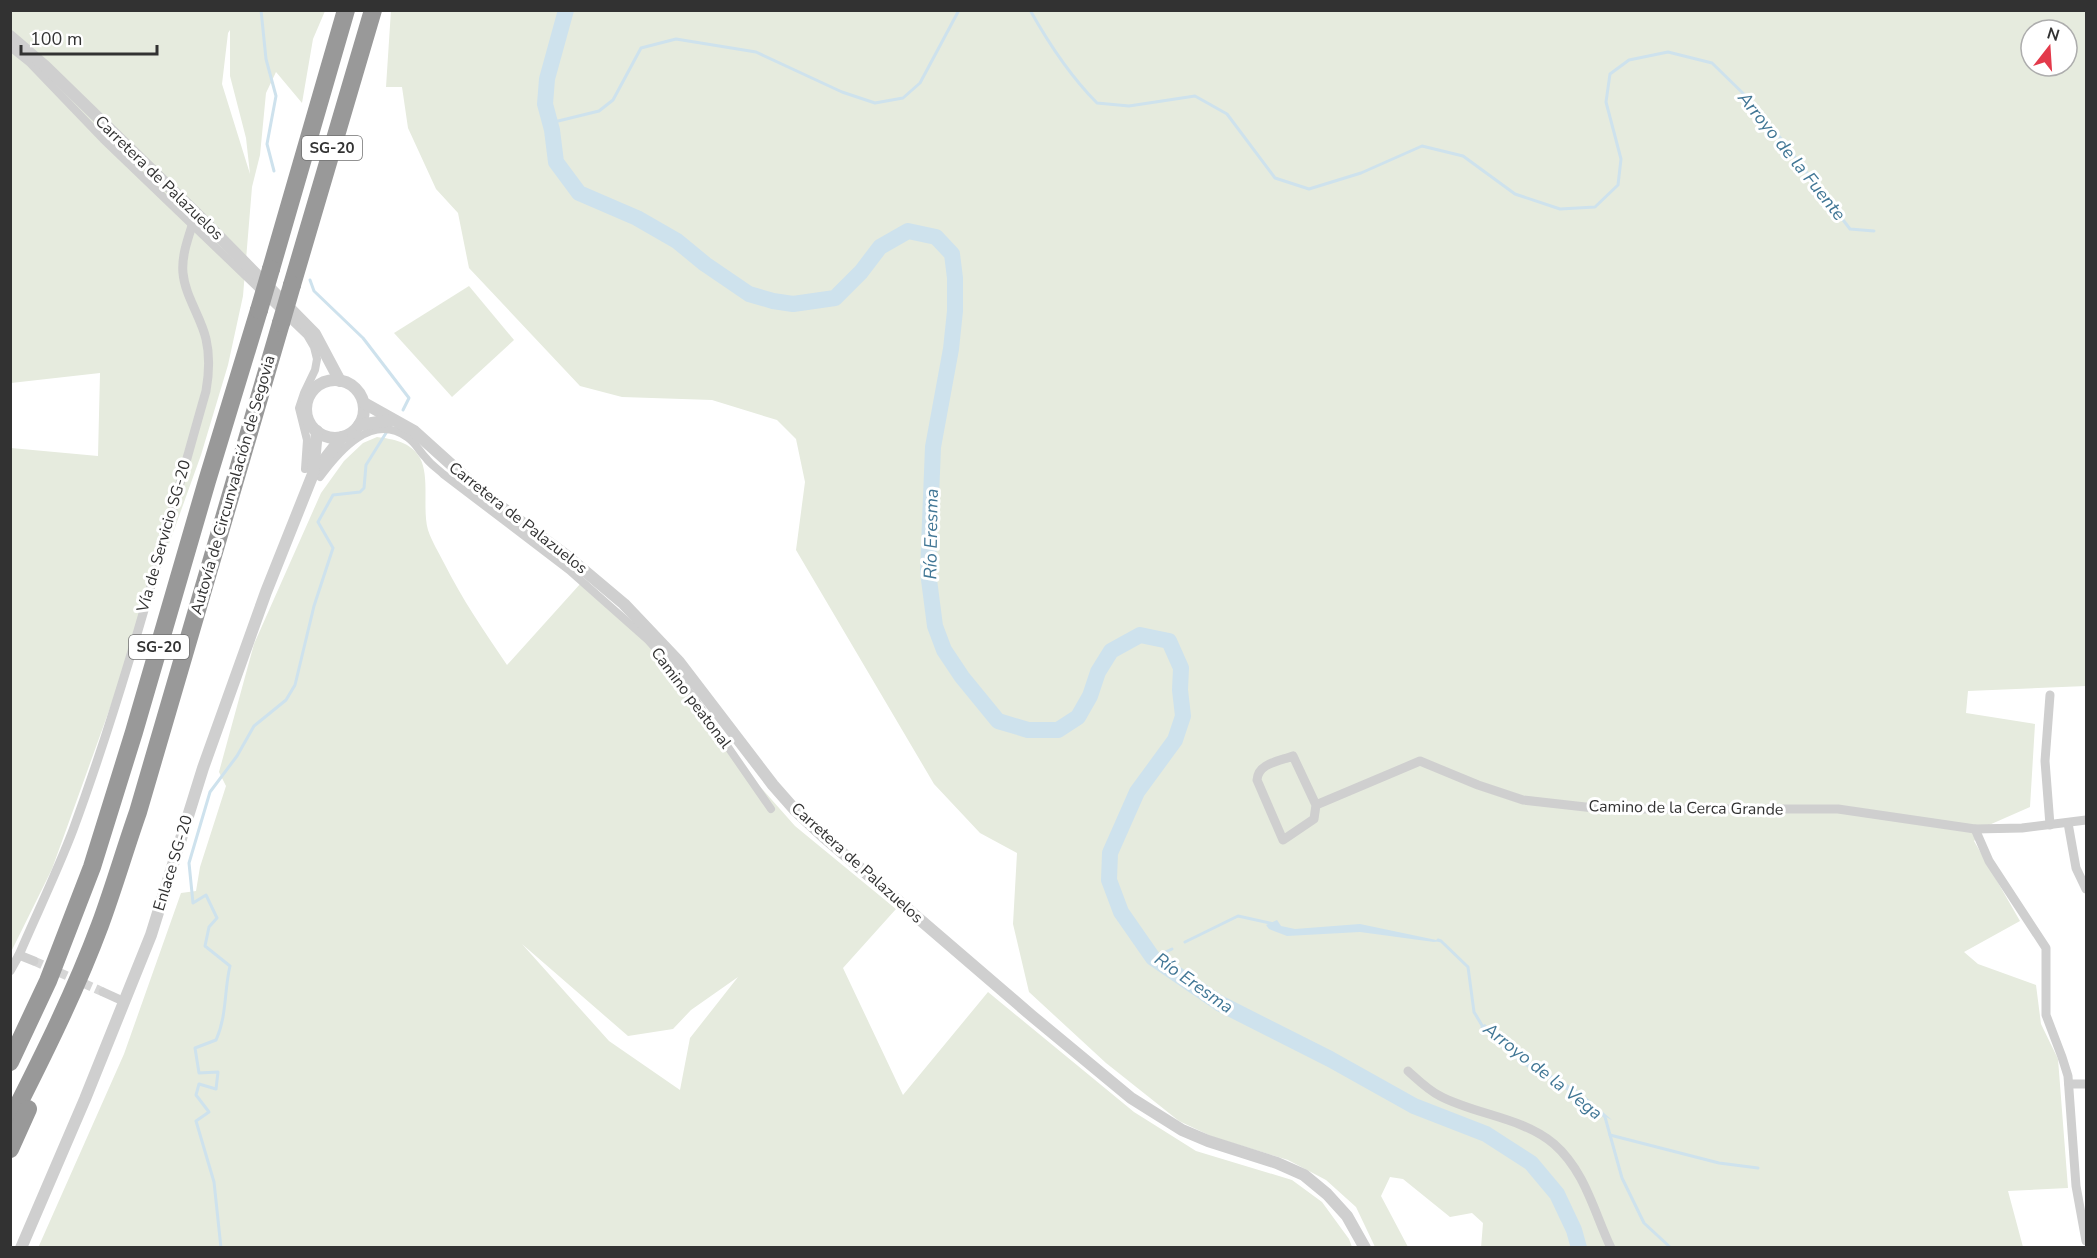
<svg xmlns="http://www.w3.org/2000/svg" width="2097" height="1258" font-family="'Nunito Sans',sans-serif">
<rect width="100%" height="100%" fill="#fff"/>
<g fill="#e6ebde" fill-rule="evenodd">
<path d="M 391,10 L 2086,11 L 2086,686 L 1968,691 L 1966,713 L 2035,724 L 2030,807 L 1989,825 L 1974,841 L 2020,921 L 1964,952 L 1978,964 L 2036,985 L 2041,1024 L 2058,1059 L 2068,1188 L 2008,1191 L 2023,1247 L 2021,1247 L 1481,1248 L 1483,1223 L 1472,1213 L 1450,1217 L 1403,1179 L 1390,1177 L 1381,1196 L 1408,1247 L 1375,1247 L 1356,1207 L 1326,1180 L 1288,1160 L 1213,1137 L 1179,1121 L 1106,1063 L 1029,992 L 1013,924 L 1017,853 L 980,833 L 934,784 L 796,550 L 805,482 L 796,439 L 777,420 L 712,400 L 622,397 L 580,386 L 469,268 L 458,213 L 436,189 L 408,128 L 402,87 L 386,87 ZM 2031,30 L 2067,30 L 2067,66 L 2031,66 Z"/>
<path d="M 11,11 L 325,11 L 313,39 L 302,103 L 276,72 L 266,93 L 260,155 L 252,187 L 243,296 L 228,365 L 201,455 L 52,869 L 11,952 L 11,448 L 98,456 L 100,373 L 11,383 ZM 230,30 L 230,76 L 246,138 L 250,174 L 222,84 L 228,33 Z"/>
<path d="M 469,286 L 514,340 L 452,397 L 394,333 Z"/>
<path d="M 377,437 C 393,439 411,442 420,458 C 430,477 422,509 428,530 C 432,542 439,553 444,563 C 462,599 484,631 507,665 L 581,583 L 648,640 L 732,755 L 795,826 L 896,909 L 843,968 L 903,1095 L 988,992 L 1134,1112 L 1196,1151 L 1292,1180 L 1322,1202 L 1349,1239 L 1352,1247 L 38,1248 L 124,1054 L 181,893 L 196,891 L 200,867 L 226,786 L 219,772 L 254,644 L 321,493 L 344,461 L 363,443 ZM 522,944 L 628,1036 L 673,1029 L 691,1010 L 738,977 L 690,1038 L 680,1090 L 609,1041 Z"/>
</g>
<g fill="#cee2ed">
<path d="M 1277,920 L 1281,926 L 1295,929 L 1360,924 L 1441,941 L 1434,942 L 1360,932 L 1287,936 L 1269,929 L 1266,925 Z"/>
<path d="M 1485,1024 L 1505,1045 L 1539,1068 L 1579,1091 L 1612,1120 C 1593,1111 1579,1098 1562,1087 C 1554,1082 1545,1078 1537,1073 C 1516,1061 1496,1045 1480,1027 Z"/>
</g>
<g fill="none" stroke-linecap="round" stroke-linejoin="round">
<g stroke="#cee2ed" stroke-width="3">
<path d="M 261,10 L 266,59 L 276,96 L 267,144 L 274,171"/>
<path d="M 1030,10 C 1049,44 1070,76 1097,103 L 1129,106 L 1195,96 L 1227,114 L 1275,178 L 1309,189 L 1361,173 L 1422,146 L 1463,156 L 1515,194 L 1560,209 L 1595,207 L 1618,185 L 1621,159 L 1606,102 L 1610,74 L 1629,60 L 1668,52 L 1712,63 L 1755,105 L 1850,229 L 1874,231"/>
<path d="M 550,123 L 599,111 L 613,100 L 641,48 L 676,39 L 756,52 L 842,92 L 875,103 L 903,98 L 920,83 L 959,10"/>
<path d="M 310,280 L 314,291 L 363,338 L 409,398 L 403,410"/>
<path d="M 1438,940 L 1441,941 L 1468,967 L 1474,1012 L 1483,1027"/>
<path d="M 1185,942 L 1238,916 L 1274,924"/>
<path d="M 1153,958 L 1172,949"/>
<path d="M 1602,1114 L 1605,1117 L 1622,1178 L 1644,1223 L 1671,1248"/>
<path d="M 1610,1135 L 1719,1163 L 1758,1168"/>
<path d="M 221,1248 L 214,1182 L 196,1121 L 209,1112 L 196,1095 L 199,1084 L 216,1089 L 218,1072 L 199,1073 L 195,1048 L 216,1040 C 227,1016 224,991 230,966 L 205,946 L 209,927 L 217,918 L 206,895 L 193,903 L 189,863 L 210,792 L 237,756 L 254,726 L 286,700 L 295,685 L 314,606 L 333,548 L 318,522 L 333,495 L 360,492 L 364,488 L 366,465 L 386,433"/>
</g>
<path stroke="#cee2ed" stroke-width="16" d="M 566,10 L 547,79 L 545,104 L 552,130 L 556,162 L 579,193 L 637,218 L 677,241 L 705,264 L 749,294 L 773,301 L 793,304 L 835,298 L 861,272 L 880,247 L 908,231 L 936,237 L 952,254 L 955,278 L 955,311 L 951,349 L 933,447 L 928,572 L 935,626 L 944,650 L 962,677 L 998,721 L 1028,730 L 1058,730 L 1078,717 L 1090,696 L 1098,672 L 1111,651 L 1140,635 L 1169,641 L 1181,668 L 1180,690 L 1183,716 L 1175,740 L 1137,792 L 1110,853 L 1109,880 L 1121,912 L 1153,958 L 1219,1003 L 1330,1059 L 1414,1106 L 1486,1134 L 1531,1163 L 1557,1194 L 1574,1230 L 1579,1248"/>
<path stroke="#d6d6d6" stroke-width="9" stroke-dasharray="9 4.5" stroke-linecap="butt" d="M 34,961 L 103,992"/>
<g stroke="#cfcfcf" stroke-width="8">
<path d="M 10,47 L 30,63 L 103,139 L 307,335 L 314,347 L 317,359 L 315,370 L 304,393 L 299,408 L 307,440 L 305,469"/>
<path d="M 320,477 C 339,451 372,412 407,437 C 416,443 419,451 426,458 C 430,464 438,469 443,474 L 569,570 L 648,640 L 667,661 L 694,698 L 771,809"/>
</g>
<g stroke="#cfcfcf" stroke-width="9">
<path d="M 1316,805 L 1314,819 L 1283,840 L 1257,780 C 1258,763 1280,761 1293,756 L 1316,805 L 1420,761 L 1478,785 L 1523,800 L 1603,809 L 1838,809 L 1975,829 L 2022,828 L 2086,820"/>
<path d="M 2068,823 L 2076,868 L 2086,889"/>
<path d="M 2050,825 L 2045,761 L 2050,695"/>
<path d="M 1975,829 L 1989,861 L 2046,948 L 2046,1015 L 2062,1057 L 2068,1076 L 2076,1186 L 2086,1241"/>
<path d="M 19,955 C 37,913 57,872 73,830 C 126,686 164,538 206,391 C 209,374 210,356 206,339 C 201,317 185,296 183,273 C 181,253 191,231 196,213"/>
<path d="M 10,971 L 19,955 L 34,961"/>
<path d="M 103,992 L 125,1002"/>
<path d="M 1408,1071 C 1418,1080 1428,1090 1440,1096 C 1476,1115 1522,1117 1554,1144 C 1585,1171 1594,1212 1611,1248"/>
<path d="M 2069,1084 L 2086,1084"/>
</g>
<g stroke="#cfcfcf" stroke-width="12">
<path d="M 10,36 L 45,66 L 196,213 L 315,334 L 340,381"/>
<circle cx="335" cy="409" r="29"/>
<path d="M 364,403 L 414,431 L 485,495 L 567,556 L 624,604 L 679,662 L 773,785 L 795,810 L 825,838 L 1032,1016 L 1131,1098 L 1182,1130 L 1208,1141 L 1277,1163 L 1304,1175 L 1327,1194 L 1347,1216 L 1365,1248"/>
<path d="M 359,425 L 391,420"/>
<path d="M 313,474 L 342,437"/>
<path d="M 21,1248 L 85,1099 L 151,935 L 203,768 L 266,592 L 313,474 L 317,431"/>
</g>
<g stroke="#999" stroke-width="18">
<path d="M 271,269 L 346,10"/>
<path d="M 292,285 L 373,10"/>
<path d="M 10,1062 L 48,981 L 92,867 L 134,732 L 207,481 L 259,310"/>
<path d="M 10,1121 C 43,1056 75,992 100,925 C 114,887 125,849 138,812 L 281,323"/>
<path d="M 10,1149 L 28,1109"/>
</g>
<g stroke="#999" stroke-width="18">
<path d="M 259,310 L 271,269"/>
<path d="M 281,323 L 292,285"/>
</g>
</g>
<g text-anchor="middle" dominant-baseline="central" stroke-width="6" stroke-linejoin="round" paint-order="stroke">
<g fill="#fff" stroke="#707070" stroke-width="1.5">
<rect x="302" y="136" width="60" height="24" rx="4.5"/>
<rect x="129" y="635" width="60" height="24" rx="4.5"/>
</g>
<g font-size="15" font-weight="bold" fill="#323232">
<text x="332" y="148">SG-20</text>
<text x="159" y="647">SG-20</text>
</g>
<g font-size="16" fill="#323232" stroke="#fff">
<text transform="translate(159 178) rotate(44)">Carretera de Palazuelos</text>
<text transform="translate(233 485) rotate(-74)">Autovía de Circunvalación de Segovia</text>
<text transform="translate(518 518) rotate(38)">Carretera de Palazuelos</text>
<text transform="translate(164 536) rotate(-74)">Vía de Servicio SG-20</text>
<text transform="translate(691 698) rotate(53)">Camino peatonal</text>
<text transform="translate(1686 808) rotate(1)">Camino de la Cerca Grande</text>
<text transform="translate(173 863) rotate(-73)">Enlace SG-20</text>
<text transform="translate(857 863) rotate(42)">Carretera de Palazuelos</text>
</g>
<g font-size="18" font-style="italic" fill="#407695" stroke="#fff">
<text transform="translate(1792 156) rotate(51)">Arroyo de la Fuente</text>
<text transform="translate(931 534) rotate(-89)">Río Eresma</text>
<text transform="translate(1194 983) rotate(35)">Río Eresma</text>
<text transform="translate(1543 1071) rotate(38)">Arroyo de la Vega</text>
</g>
</g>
<rect width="2097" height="1258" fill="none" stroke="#323232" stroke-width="24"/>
<g transform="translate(2049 48) rotate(17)"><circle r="28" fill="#ffffff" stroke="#adadad" stroke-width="1.5"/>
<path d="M0-4.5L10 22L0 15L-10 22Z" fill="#e33a4b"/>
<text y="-9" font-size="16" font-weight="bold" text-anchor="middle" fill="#323232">N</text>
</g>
<path d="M21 45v9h136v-9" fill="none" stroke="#323232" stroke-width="3"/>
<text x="30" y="45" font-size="18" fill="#323232" stroke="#ffffff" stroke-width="4.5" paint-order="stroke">100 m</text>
</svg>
